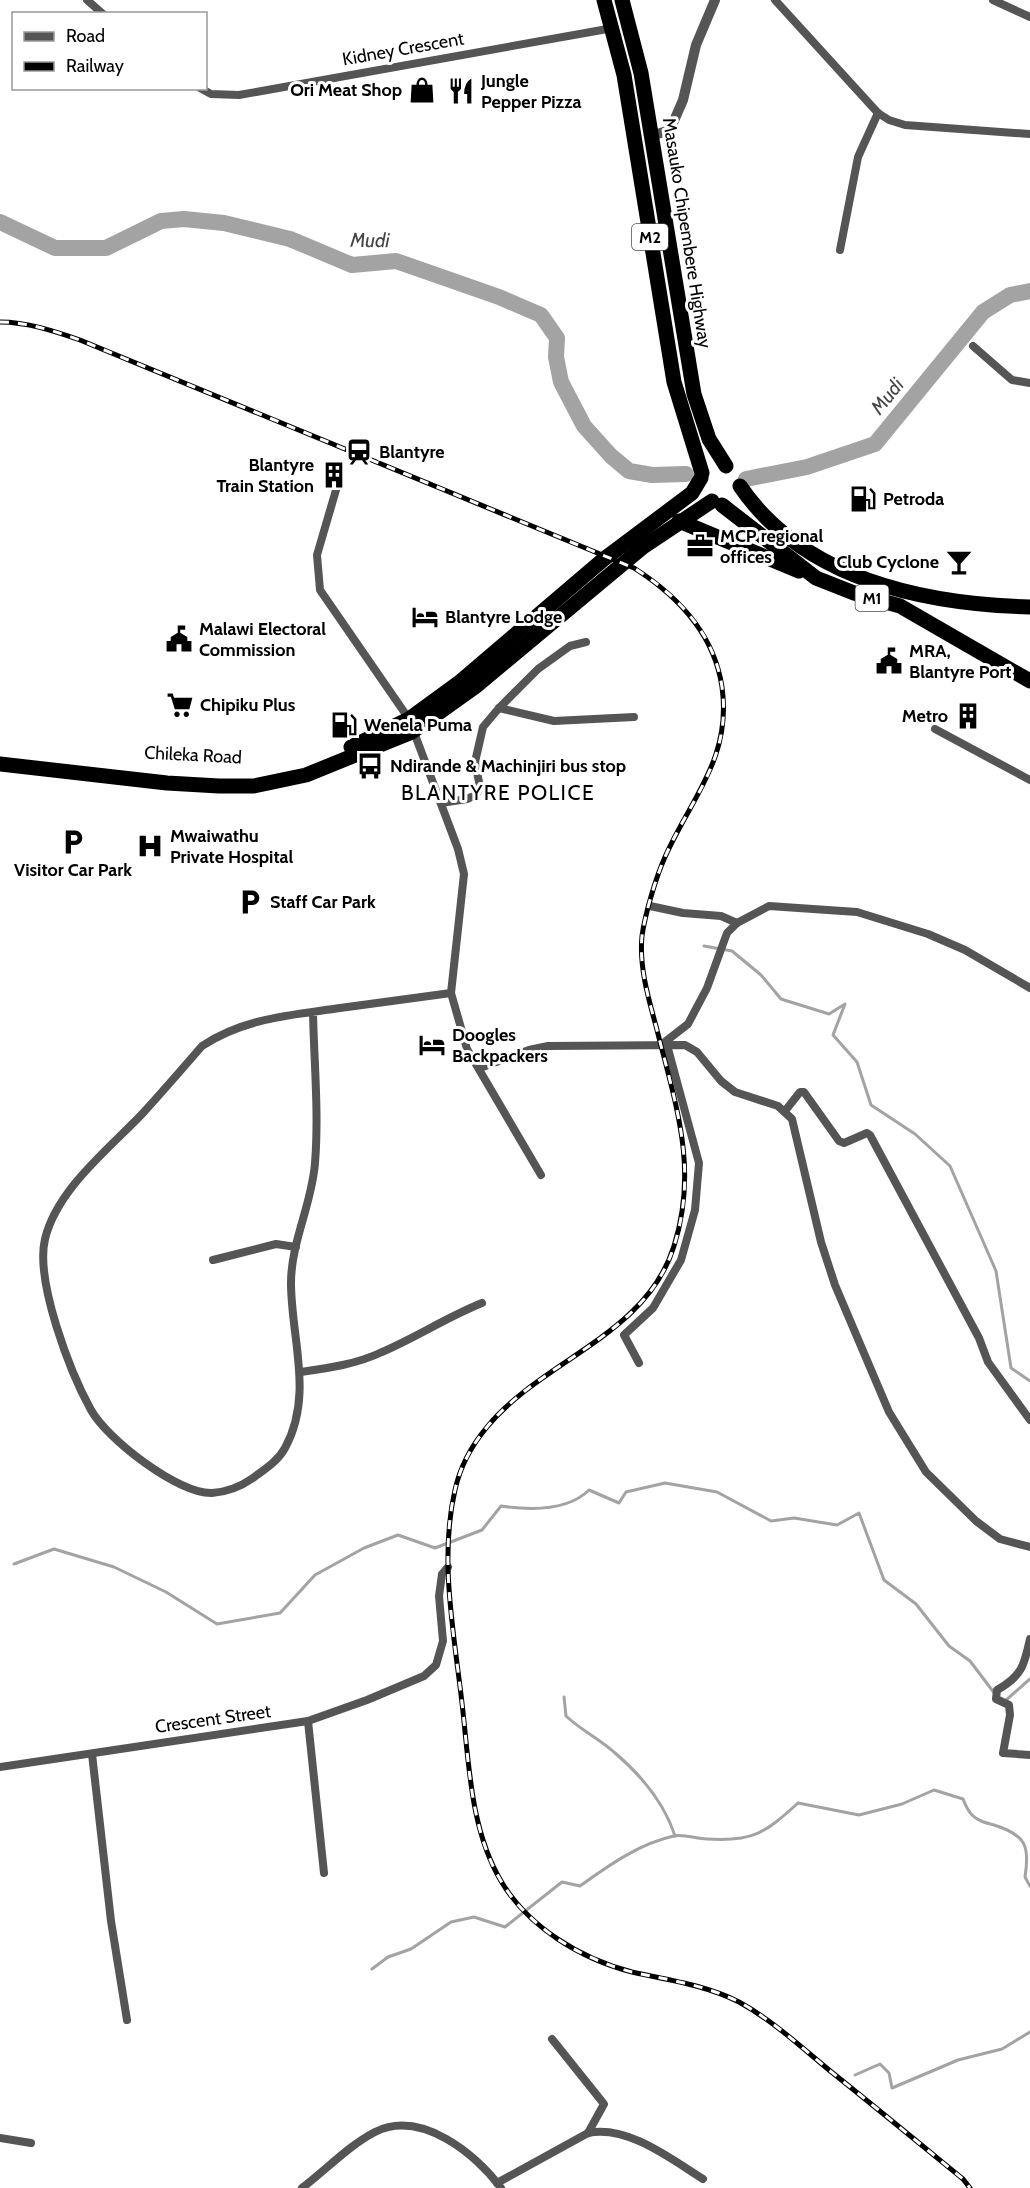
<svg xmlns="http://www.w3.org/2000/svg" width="1030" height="2188" font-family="Cabin,sans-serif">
<rect width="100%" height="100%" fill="#fff"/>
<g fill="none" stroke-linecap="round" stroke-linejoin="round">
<g stroke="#a3a3a3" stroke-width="3">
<path d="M 0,223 C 21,236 76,262 100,252 C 122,243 137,224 160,219 C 185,214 204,224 225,220 L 290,239"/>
<path d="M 704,946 L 732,951 L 761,975 L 781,999 L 829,1014 L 845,1004 L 833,1035 L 857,1062 L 871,1105 L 915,1134 L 950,1166 L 996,1271 L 1011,1368 L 1030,1381"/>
<path d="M 14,1564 L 54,1549 L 114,1567 L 166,1592 L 217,1624 L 280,1613 L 315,1575 L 364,1548 L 398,1535 L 435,1548 L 482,1530 L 501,1506 C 529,1510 568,1511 589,1490 L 619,1503 L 626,1492 L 665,1483 L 717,1492 L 771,1521 L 794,1518 L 837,1525 L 859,1513 L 884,1580 L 916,1604 L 949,1646 L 970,1661 L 995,1694"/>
<path d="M 564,1697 L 566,1716 C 582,1731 600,1739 615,1753 C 642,1776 664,1802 675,1836"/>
<path d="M 1005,1701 L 1030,1679"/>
<path d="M 372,1969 L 388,1957 L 411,1949 L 451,1922 L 474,1917 L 505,1927 L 562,1882 L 580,1886 C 608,1866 640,1843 674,1836 C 684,1834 697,1839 707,1839 C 753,1842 765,1833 798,1803 L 859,1815 L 902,1804 L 934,1790 L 963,1799 C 965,1804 968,1811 972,1815 C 978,1821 986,1823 994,1825 C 1026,1835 1030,1846 1025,1877 L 1030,1886"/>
<path d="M 855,2075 L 880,2064 L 889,2073 L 892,2088 L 958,2060 L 1002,2049 L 1030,2032"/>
</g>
<g stroke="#a3a3a3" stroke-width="16">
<path d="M 0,222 L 55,248 L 106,248 L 161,221 L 184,219 L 224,223 L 290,239 L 352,265 L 396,261 L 499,297 L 541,315 L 557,338 L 556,357 L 561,382 L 584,426 L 611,456 L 629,471 L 652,475 L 686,474"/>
<path d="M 746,479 L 807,467 L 875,444 L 983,312 L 1010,295 L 1030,291"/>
</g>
<g stroke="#555" stroke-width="8">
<path d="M 87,0 L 103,14"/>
<path d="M 775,0 L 878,113 L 889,120 L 905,125 L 1030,134"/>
<path d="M 993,0 L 1030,17"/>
<path d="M 200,88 L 211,94 L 239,95 L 613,28"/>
<path d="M 840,250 L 858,157 L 878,113"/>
<path d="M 973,346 L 1012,380 L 1030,383"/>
<path d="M 336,490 L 317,555 L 320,590 L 409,719 L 458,849 L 464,874 L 451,993 L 467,1049 L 541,1175"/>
<path d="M 499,708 L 554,721 L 634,717"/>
<path d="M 935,729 L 1030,780"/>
<path d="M 441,803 L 467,799 L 476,795 L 480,787 L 475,762 L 483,727 L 499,708 L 538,669 L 570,646 L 586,642"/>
<path d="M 650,906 L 683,913 L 721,916 L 737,923"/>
<path d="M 313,1012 C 314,1062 319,1113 315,1163 C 312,1204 291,1242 291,1283 C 291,1338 314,1395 285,1448 C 278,1461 265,1469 253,1478 C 240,1487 228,1492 212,1493 C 178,1494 107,1439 91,1410 C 70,1372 35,1281 45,1239 C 57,1189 109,1149 143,1113 C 163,1091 183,1068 202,1046 C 244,1018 292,1015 340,1008 C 377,1003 414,998 451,993"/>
<path d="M 661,1045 L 688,1024 L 707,988 L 727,933 L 737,923 L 769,906 L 857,912 L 928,934 L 965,950 L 1030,988"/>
<path d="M 480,1068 L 529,1050 L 548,1046 L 685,1045 L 697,1052 L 721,1081 L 735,1092 L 778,1106 L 792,1119 L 821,1242 L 835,1285 L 889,1412 L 926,1472 L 976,1521 L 1000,1539 L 1030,1547"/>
<path d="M 785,1111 L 800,1092 L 804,1092 L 839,1141 L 844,1143 L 867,1133 L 870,1135 L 979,1338 L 988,1362 L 1030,1420"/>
<path d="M 213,1260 L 276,1244 L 296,1247"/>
<path d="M 639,1363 L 624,1335 L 653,1308 L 681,1260 L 695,1210 L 699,1163 L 667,1045"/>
<path d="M 301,1372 C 329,1368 357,1364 382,1352 C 417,1337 447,1317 482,1303"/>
<path d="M 1030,1639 C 1024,1666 1022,1676 997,1690 L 996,1699 L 1009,1705 L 1010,1715 L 1003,1753 L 1030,1755"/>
<path d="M 308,1721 L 324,1873"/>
<path d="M 92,1754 L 111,1921 L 127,2020"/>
<path d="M 0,1767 L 308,1721 L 367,1700 L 424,1676 L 436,1665 L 443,1641 L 439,1596 L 442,1574 L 448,1567"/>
<path d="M 552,2039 L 604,2104 L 588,2133"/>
<path d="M 0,2138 L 31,2143"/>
<path d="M 497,2183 L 588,2133 C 628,2125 671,2159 703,2179"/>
<path d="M 302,2188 C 326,2170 348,2146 375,2132 C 421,2109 476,2154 501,2188"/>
</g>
<path stroke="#555" stroke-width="10" d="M 651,136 L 670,130 L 683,100 L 696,45 L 715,0"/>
<g stroke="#000" stroke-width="15">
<path d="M 604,0 L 624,75 L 674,382 L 702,473"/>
<path d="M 622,0 L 641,73 L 694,394 L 709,439 L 726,466"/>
<path d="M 740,486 C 804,580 923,604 1030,607"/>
<path d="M 722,505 L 816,578 L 854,593 L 900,606 L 1030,681"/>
<path d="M 679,521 L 799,571"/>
<path d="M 351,747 L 409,719 L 461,681 L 604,559 L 692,493 L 701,478"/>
<path d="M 0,764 L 167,783 L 219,786 L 254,786 L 306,775 L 412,732 L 475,687 L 643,547 L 712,501"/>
</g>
<g stroke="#000" stroke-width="5">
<path id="rail" d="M 0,322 C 27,322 54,331 80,340 L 634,568 C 678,596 714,633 722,687 C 732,758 691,798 665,857 C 656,877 645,914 642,936 C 639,966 648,997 656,1026 C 675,1103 699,1167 674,1246 C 646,1336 543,1359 487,1427 C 472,1445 460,1467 455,1490 C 439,1559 454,1633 462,1703 C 469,1762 470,1829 501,1881 C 528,1927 581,1959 632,1972 C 668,1980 706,1985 739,2002 C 772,2020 800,2046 829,2070 C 874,2106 919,2143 963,2179 L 970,2188"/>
</g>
<use href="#rail" stroke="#fff" stroke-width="3" stroke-dasharray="9" stroke-linecap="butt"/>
</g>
<defs>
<g id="shop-bare" transform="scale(2.07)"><path d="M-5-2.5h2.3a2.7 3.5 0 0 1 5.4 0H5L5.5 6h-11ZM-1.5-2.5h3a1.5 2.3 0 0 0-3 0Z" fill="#000" stroke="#fff" stroke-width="2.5" paint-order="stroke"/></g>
<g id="restaurant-bare" transform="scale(2.07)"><path d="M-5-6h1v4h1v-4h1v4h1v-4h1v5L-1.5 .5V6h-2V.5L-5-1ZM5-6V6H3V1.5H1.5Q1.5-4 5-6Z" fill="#000" stroke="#fff" stroke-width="2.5" paint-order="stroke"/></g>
<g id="station-bare" transform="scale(2.07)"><path d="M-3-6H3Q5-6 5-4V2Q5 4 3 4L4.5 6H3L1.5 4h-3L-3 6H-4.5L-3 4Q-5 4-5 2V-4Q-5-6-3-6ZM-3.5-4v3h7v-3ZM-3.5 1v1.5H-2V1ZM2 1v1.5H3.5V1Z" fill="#000" stroke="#fff" stroke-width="2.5" paint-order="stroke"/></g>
<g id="building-bare" transform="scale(2.07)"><path d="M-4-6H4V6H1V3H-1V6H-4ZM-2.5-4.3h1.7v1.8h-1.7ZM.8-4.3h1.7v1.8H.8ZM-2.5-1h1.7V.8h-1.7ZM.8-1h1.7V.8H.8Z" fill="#000" stroke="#fff" stroke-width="2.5" paint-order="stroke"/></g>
<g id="fuel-bare" transform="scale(2.07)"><path d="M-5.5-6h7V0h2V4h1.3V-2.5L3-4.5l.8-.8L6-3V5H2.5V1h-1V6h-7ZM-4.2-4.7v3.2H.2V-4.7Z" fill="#000" stroke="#fff" stroke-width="2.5" paint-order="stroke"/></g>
<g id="office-bare" transform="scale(2.07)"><path d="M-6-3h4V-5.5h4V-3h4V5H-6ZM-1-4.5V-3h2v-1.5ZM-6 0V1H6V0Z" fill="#000" stroke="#fff" stroke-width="2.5" paint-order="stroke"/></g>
<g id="bar-bare" transform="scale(2.07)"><path d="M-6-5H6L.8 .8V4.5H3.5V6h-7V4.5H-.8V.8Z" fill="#000" stroke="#fff" stroke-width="2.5" paint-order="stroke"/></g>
<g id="hotel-bare" transform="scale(2.07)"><path d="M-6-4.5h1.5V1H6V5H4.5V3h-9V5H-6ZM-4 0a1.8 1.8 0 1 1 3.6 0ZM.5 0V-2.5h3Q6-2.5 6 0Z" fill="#000" stroke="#fff" stroke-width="2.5" paint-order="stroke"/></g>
<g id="civic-bare" transform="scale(2.07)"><path d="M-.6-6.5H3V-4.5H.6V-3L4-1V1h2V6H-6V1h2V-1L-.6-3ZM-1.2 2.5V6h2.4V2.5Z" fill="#000" stroke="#fff" stroke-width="2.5" paint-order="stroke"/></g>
<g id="supermarket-bare" transform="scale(2.07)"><path d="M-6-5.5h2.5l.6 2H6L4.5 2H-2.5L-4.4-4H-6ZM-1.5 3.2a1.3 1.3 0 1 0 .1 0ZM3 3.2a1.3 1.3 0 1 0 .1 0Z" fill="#000" stroke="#fff" stroke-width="2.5" paint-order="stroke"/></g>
<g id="bus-bare" transform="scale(2.07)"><path d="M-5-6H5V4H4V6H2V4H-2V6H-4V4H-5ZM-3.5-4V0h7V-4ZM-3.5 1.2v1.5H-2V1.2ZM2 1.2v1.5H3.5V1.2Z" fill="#000" stroke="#fff" stroke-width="2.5" paint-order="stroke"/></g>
<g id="parking-bare" transform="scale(2.07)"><path d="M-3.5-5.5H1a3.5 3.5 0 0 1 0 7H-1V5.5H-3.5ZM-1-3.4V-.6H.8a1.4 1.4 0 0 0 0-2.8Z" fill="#000" stroke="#fff" stroke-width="2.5" paint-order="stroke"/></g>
<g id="hospital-bare" transform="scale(2.07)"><path d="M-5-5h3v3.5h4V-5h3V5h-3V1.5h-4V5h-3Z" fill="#000" stroke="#fff" stroke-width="2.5" paint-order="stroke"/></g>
</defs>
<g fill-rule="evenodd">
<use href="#shop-bare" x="422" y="90"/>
<use href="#restaurant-bare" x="461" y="91"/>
<use href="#station-bare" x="359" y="452"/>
<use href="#building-bare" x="334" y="475"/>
<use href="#fuel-bare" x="863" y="499"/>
<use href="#office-bare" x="700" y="546"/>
<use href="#bar-bare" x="959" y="562"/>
<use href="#hotel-bare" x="425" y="617"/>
<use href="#civic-bare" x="179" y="639"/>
<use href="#civic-bare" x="889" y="661"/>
<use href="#supermarket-bare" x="180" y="705"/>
<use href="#building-bare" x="968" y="716"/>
<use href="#fuel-bare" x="344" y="725"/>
<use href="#bus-bare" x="370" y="766"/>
<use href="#parking-bare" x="73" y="842"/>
<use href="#hospital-bare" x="150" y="846"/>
<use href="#parking-bare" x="250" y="902"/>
<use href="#hotel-bare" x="432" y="1045"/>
</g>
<g text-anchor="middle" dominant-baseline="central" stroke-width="6" stroke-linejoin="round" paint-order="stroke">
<g fill="#fff" stroke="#4c4c4c" stroke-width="1.5">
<rect x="632" y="224" width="36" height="26" rx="4.5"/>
<rect x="855.5" y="585" width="33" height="26" rx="4.5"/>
</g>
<g font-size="16" font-weight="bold" fill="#000">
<text x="650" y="237">M2</text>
<text x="872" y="598">M1</text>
</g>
<g font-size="18" fill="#000" stroke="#fff">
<text transform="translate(403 49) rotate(-10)">Kidney Crescent</text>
<text transform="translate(687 233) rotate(81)">Masauko Chipembere Highway</text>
<text transform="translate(193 755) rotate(3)">Chileka Road</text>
<text transform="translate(213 1719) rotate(-8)">Crescent Street</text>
</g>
<g font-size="18" font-weight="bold" fill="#000" stroke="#fff" text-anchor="start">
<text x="481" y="81">Jungle<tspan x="481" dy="21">Pepper Pizza</tspan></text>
<text x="402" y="90" text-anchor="end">Ori Meat Shop</text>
<text x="379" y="452">Blantyre</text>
<text x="314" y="465" text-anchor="end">Blantyre<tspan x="314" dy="21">Train Station</tspan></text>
<text x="883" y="499">Petroda</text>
<text x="720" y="536">MCP regional<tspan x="720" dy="21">offices</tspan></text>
<text x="939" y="562" text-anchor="end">Club Cyclone</text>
<text x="445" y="617">Blantyre Lodge</text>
<text x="199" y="629">Malawi Electoral<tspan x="199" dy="21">Commission</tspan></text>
<text x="909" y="651">MRA,<tspan x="909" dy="21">Blantyre Port</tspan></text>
<text x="200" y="705">Chipiku Plus</text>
<text x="948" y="716" text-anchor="end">Metro</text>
<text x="364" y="725">Wenela Puma</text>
<text x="390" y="766">Ndirande &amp; Machinjiri bus stop</text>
<text x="170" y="836">Mwaiwathu<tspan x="170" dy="21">Private Hospital</tspan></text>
<text x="73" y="870" text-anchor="middle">Visitor Car Park</text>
<text x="270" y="902">Staff Car Park</text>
<text x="452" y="1035">Doogles<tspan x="452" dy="21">Backpackers</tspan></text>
</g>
<g font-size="20" font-style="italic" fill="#444" stroke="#fff">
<text transform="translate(370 240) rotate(1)">Mudi</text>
<text transform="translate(887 396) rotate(-51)">Mudi</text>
</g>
<g font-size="21" letter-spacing="1.5" fill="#000" stroke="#fff">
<text x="498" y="792">BLANTYRE POLICE</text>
</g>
</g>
<rect x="12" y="12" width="195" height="78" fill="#ffffff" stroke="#999999" stroke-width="1.5"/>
<rect x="24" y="32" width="30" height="9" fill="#555555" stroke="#999999" stroke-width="1.5"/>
<text x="66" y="42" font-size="18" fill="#000000">Road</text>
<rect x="24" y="62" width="30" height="9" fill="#000000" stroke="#999999" stroke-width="1.5"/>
<text x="66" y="72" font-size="18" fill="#000000">Railway</text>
</svg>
